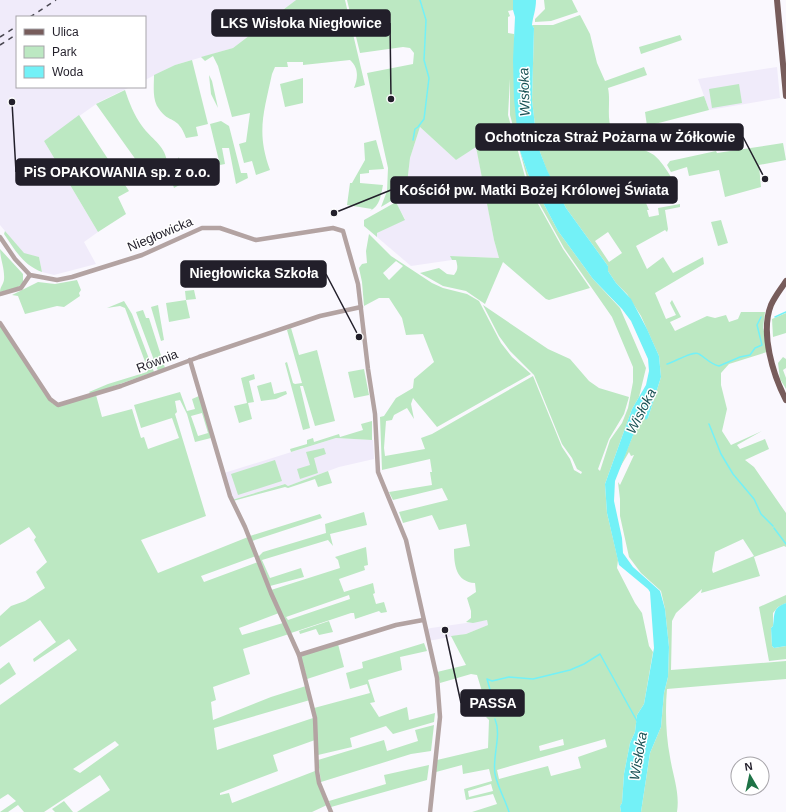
<svg xmlns="http://www.w3.org/2000/svg" width="786" height="812" font-family="Arial,sans-serif">
<rect width="100%" height="100%" fill="#faf8fe"/>
<g fill="#f0ebfa">
<path d="M 0,0 L 296,0 L 233,48 L 175,65 L 145,80 L 145,17 L 17,17 L 17,87 L 130,87 L 99,102 L 44,141 L 98,232 L 84,242 L 96,264 L 54,275 L 42,272 L 39,257 L 24,254 L 0,225 Z"/>
<path d="M 777,67 L 780,98 L 709,110 L 698,79 Z"/>
<path d="M 420,127 L 456,160 L 476,146 L 494,240 L 499,258 L 451,256 L 452,260 L 411,266 L 377,237 L 377,233 L 405,219 L 396,202 L 409,196 L 406,192 L 410,158 Z"/>
<path d="M 336,438 L 373,440 L 374,459 L 339,467 L 288,486 L 284,484 L 232,500 L 224,473 Z"/>
<path d="M 487,620 L 488,625 L 466,634 L 428,641 L 425,630 L 431,628 Z"/>
</g>
<g fill="#bce8c2" fill-rule="evenodd">
<path d="M 296,0 L 345,0 L 365,85 L 354,88 C 358,78 359,68 350,60 L 303,65 L 303,62 L 287,62 L 288,67 L 275,67 L 272,74 C 264,112 256,132 270,170 L 256,175 L 252,161 L 244,163 L 239,144 L 246,142 L 250,113 L 232,117 L 218,66 L 213,56 L 205,61 L 201,57 L 233,48 Z"/>
<path d="M 347,0 L 513,0 L 513,10 L 508,11 L 510,16 L 508,17 L 508,33 L 514,34 L 519,148 L 528,174 L 558,231 L 593,279 L 620,308 L 646,368 L 639,397 L 632,409 L 605,484 L 607,513 L 618,560 L 617,568 L 635,603 L 642,613 L 649,646 L 653,652 L 644,704 L 637,715 L 635,732 L 630,743 L 624,774 L 622,803 L 620,806 L 621,812 L 472,812 L 497,804 L 493,794 L 466,800 L 464,789 L 492,781 L 489,769 L 463,774 L 462,765 L 436,772 L 437,760 L 488,748 L 489,720 L 486,717 L 495,716 L 496,714 L 490,713 L 489,710 L 480,713 L 464,702 L 484,698 L 477,675 L 471,674 L 440,683 L 437,672 L 466,665 L 451,636 L 466,634 L 488,625 L 487,620 L 473,623 L 466,622 L 471,618 L 471,611 L 467,598 L 476,592 L 475,583 C 456,582 454,565 454,549 L 470,546 L 466,524 L 439,530 L 432,515 L 403,523 L 399,512 L 448,500 L 442,488 L 393,500 L 389,492 L 432,485 L 430,472 L 432,472 L 430,459 L 382,470 L 380,417 L 384,416 L 396,398 L 413,388 L 414,379 L 434,362 L 423,334 L 406,335 L 402,318 L 389,298 L 379,298 L 364,306 L 362,282 L 359,268 L 362,264 L 367,263 L 366,251 L 369,234 L 391,256 L 432,283 L 443,288 L 467,294 L 479,301 L 501,343 L 512,357 L 531,374 L 437,427 L 413,398 L 411,404 L 414,419 L 407,408 L 394,415 L 392,420 L 386,421 L 384,448 L 385,456 L 425,449 L 421,438 L 432,434 L 533,376 L 562,447 L 570,459 L 574,470 L 581,474 L 582,472 L 577,469 L 572,458 L 562,444 L 534,375 L 510,351 L 499,336 L 483,305 L 548,349 L 570,359 L 589,381 L 599,388 L 629,397 L 624,414 L 609,439 L 598,469 L 600,471 L 610,440 L 622,423 L 628,408 L 633,382 L 633,367 L 612,317 L 564,248 L 529,185 L 510,115 L 510,79 L 508,115 L 527,184 L 563,249 L 590,288 L 549,300 L 546,299 L 503,262 L 485,304 L 466,291 L 443,286 L 420,273 L 439,268 L 447,274 L 454,275 C 458,270 458,267 456,260 L 452,260 L 450,256 L 499,258 L 494,240 L 476,147 L 456,160 L 420,127 L 410,158 L 406,192 L 381,207 L 387,191 L 388,168 L 367,73 L 413,64 L 414,53 L 410,48 L 403,47 L 360,53 ZM 396,261 L 403,266 L 389,280 L 383,273 ZM 563,739 L 564,745 L 540,751 L 539,746 ZM 605,739 L 607,747 L 578,757 L 581,768 L 551,776 L 548,766 L 499,779 L 497,770 ZM 491,784 L 493,791 L 469,797 L 468,791 Z"/>
<path d="M 544,0 L 572,0 L 578,12 L 551,21 L 535,22 L 535,19 L 545,9 Z"/>
<path d="M 580,15 L 590,34 L 597,63 L 605,81 L 644,67 L 647,75 L 608,88 C 611,102 606,117 612,131 C 619,146 641,146 654,155 C 661,161 666,169 671,177 L 643,182 L 643,196 L 649,210 L 647,210 L 649,217 L 659,215 L 658,208 L 680,204 L 680,207 L 665,210 L 668,229 L 667,232 L 665,230 L 636,246 L 647,269 L 663,257 L 673,273 L 703,257 L 704,264 L 655,293 L 666,319 L 676,315 L 670,303 L 672,300 L 681,317 L 670,322 L 675,331 L 707,316 L 715,318 L 726,315 L 729,322 L 738,319 L 741,312 L 765,312 L 763,328 L 770,351 L 729,364 L 721,373 L 721,385 L 727,409 L 722,431 L 731,445 L 762,431 L 737,445 L 740,449 L 765,439 L 769,449 L 745,460 L 754,467 L 786,513 L 786,547 L 784,546 L 754,557 L 760,576 L 701,593 L 702,589 L 676,613 L 672,621 L 671,670 L 786,661 L 786,679 L 667,689 C 665,711 666,736 670,757 C 673,776 680,793 677,812 L 641,812 L 650,753 L 661,727 L 664,693 L 668,677 L 669,647 L 665,609 L 661,591 L 641,573 L 629,557 L 620,516 L 620,499 L 618,482 L 620,485 L 634,455 L 631,456 L 629,452 L 619,469 L 634,433 L 644,416 L 648,418 L 661,377 L 659,356 L 641,316 L 627,294 L 616,283 L 608,271 L 608,266 L 566,208 L 547,171 L 540,152 L 536,134 L 532,100 L 534,28 L 532,25 L 553,25 ZM 608,232 L 622,253 L 609,262 L 595,241 ZM 743,539 L 754,556 L 713,573 L 712,570 L 715,552 Z"/>
<path d="M 680,35 L 682,40 L 641,54 L 639,47 Z"/>
<path d="M 192,60 L 208,124 L 196,127 L 198,136 L 186,138 C 178,115 169,124 159,109 C 152,100 154,86 154,75 L 175,65 Z"/>
<path d="M 209,75 L 212,81 L 218,108 L 211,94 Z"/>
<path d="M 303,78 L 303,103 L 285,107 L 280,84 Z"/>
<path d="M 739,84 L 742,103 L 712,108 L 709,89 Z"/>
<path d="M 125,90 C 129,102 134,115 142,126 C 151,139 164,144 167,161 L 143,174 L 136,160 L 96,104 Z"/>
<path d="M 704,96 L 709,110 L 647,126 L 645,112 Z"/>
<path d="M 79,115 L 129,191 L 118,197 L 126,214 L 98,232 L 44,141 Z"/>
<path d="M 221,121 L 229,126 L 241,173 L 247,173 L 248,178 L 236,184 L 229,148 L 222,148 L 225,164 L 220,165 L 210,124 Z"/>
<path d="M 376,140 L 384,169 L 369,170 L 369,173 L 360,174 L 360,183 L 383,185 C 381,195 380,206 370,211 L 372,209 L 347,205 L 350,183 L 352,183 L 365,160 L 364,143 Z"/>
<path d="M 783,143 L 786,160 L 759,165 L 761,187 L 725,197 L 719,170 L 689,176 L 687,167 L 671,172 L 667,165 L 670,161 L 716,151 L 717,153 Z"/>
<path d="M 179,157 L 183,183 L 174,188 L 169,172 Z"/>
<path d="M 396,202 L 405,220 L 377,233 L 377,237 L 364,226 L 364,220 Z"/>
<path d="M 721,220 L 728,243 L 718,246 L 711,222 Z"/>
<path d="M 5,231 L 24,253 L 39,257 L 42,272 C 23,265 15,250 4,234 Z"/>
<path d="M 0,249 L 23,274 L 23,284 L 16,288 L 0,292 C 0,287 3,285 4,280 C 5,268 0,259 0,249 Z"/>
<path d="M 77,280 L 81,290 L 79,293 L 80,296 L 64,307 L 57,306 L 25,314 L 18,296 L 12,295 L 38,282 L 55,284 Z"/>
<path d="M 194,290 L 196,299 L 186,300 L 190,318 L 169,322 L 166,303 L 186,300 L 185,291 Z"/>
<path d="M 124,301 L 132,314 L 154,372 L 91,394 L 89,392 L 108,384 L 147,372 L 147,367 L 125,308 L 120,306 L 107,308 Z"/>
<path d="M 158,305 L 164,340 L 161,341 L 151,307 Z"/>
<path d="M 143,310 L 146,318 L 149,318 L 165,368 L 158,371 L 136,312 Z"/>
<path d="M 786,313 L 786,333 L 773,337 L 772,319 Z"/>
<path d="M 0,325 L 53,404 L 96,395 L 102,417 L 132,409 L 141,438 L 144,437 L 148,449 L 179,438 L 172,418 L 141,428 L 134,405 L 180,392 L 187,411 L 195,409 L 192,399 L 199,396 L 211,438 L 195,442 L 187,414 L 180,400 L 175,401 L 177,412 L 175,414 L 206,516 L 141,540 L 158,573 L 248,537 L 256,556 L 201,576 L 204,582 L 258,562 L 279,613 L 239,628 L 242,635 L 283,623 L 289,634 L 243,649 L 250,674 L 213,687 L 216,700 L 211,702 L 213,720 L 271,697 L 306,686 L 310,700 L 214,728 L 217,750 L 313,718 L 315,740 L 273,755 L 278,771 L 220,793 L 220,795 L 229,793 L 232,803 L 315,771 L 327,805 L 312,812 L 77,812 L 110,790 L 100,775 L 44,812 L 24,812 L 18,805 L 8,812 L 0,812 L 16,801 L 8,794 L 0,799 L 0,705 L 77,650 L 69,639 L 34,662 L 33,659 L 56,642 L 40,620 L 0,647 L 0,616 L 11,606 L 25,601 L 45,588 L 36,572 L 47,562 L 34,540 L 36,537 L 29,527 L 0,545 ZM 202,413 L 208,433 L 198,436 L 191,416 ZM 115,741 L 119,745 L 80,773 L 73,769 Z"/>
<path d="M 291,328 L 299,355 L 317,350 L 335,421 L 315,426 L 303,386 L 300,386 L 310,428 L 303,430 L 285,363 L 287,362 L 293,383 L 295,384 L 302,383 L 287,330 Z"/>
<path d="M 783,357 L 786,359 L 786,368 L 783,370 L 786,378 L 786,389 L 780,379 L 778,363 Z"/>
<path d="M 364,369 L 369,395 L 354,398 L 348,372 Z"/>
<path d="M 254,374 L 255,379 L 249,381 L 254,402 L 248,403 L 252,419 L 239,423 L 234,406 L 247,403 L 241,378 Z"/>
<path d="M 271,382 L 274,394 L 286,391 L 287,394 L 276,399 L 261,401 L 257,386 Z"/>
<path d="M 372,421 L 372,440 L 336,438 L 291,452 L 290,449 L 307,444 L 307,440 L 313,438 L 314,442 L 339,434 L 340,437 L 363,430 L 361,424 Z"/>
<path d="M 324,448 L 326,454 L 314,458 L 318,473 L 300,479 L 297,469 L 310,465 L 306,452 Z"/>
<path d="M 275,460 L 282,481 L 238,495 L 231,474 Z"/>
<path d="M 328,471 L 332,483 L 318,487 L 315,479 L 288,488 L 285,487 L 233,501 L 232,500 L 285,484 L 288,486 Z"/>
<path d="M 364,512 L 367,525 L 330,534 L 333,546 L 328,540 L 262,560 L 270,578 L 301,568 L 304,577 L 270,586 L 258,557 L 263,552 L 326,533 L 325,524 Z"/>
<path d="M 320,514 L 322,518 L 252,541 L 250,536 Z"/>
<path d="M 366,547 L 368,565 L 364,566 L 365,570 L 339,579 L 344,592 L 373,583 L 375,593 L 373,594 L 376,604 L 384,602 L 387,612 L 381,613 L 379,611 L 355,619 L 354,613 L 351,613 L 291,633 L 271,590 L 340,568 L 338,560 L 335,557 ZM 349,595 L 350,599 L 288,620 L 286,617 Z"/>
<path d="M 786,595 L 786,603 L 778,607 L 773,613 L 773,626 L 771,628 L 772,646 L 774,648 L 786,646 L 786,659 L 769,661 L 759,607 Z"/>
<path d="M 329,621 L 333,632 L 319,635 L 316,629 L 300,634 L 299,631 Z"/>
<path d="M 424,643 L 427,651 L 400,657 L 402,670 L 368,680 L 375,702 L 370,703 L 379,717 L 407,707 L 409,720 L 435,713 L 434,722 L 393,734 L 386,726 L 350,738 L 352,747 L 318,755 L 314,708 L 370,693 L 367,684 L 350,689 L 346,673 L 363,668 L 362,662 Z"/>
<path d="M 338,644 L 344,667 L 307,679 L 301,657 L 303,655 Z"/>
<path d="M 9,662 L 16,674 L 0,685 L 0,669 Z"/>
<path d="M 434,725 L 431,751 L 411,754 L 321,782 L 318,760 L 384,740 L 387,751 L 418,741 L 415,730 Z"/>
<path d="M 429,765 L 427,780 L 331,807 L 329,801 L 386,784 L 384,775 Z"/>
<path d="M 64,801 L 73,812 L 55,812 L 52,809 Z"/>
</g>
<g fill="#73f1f7">
<path d="M 513,0 L 536,0 C 536,10 533,16 532,25 L 534,28 L 532,100 L 536,134 L 540,152 L 547,170 L 566,208 L 608,266 L 608,271 L 616,283 L 631,299 L 647,329 L 659,356 L 661,377 L 648,418 L 646,420 L 644,417 L 634,433 L 615,481 L 614,501 L 622,538 L 623,553 L 633,567 L 660,591 L 665,609 L 669,647 L 668,677 L 664,693 L 661,727 L 650,753 L 641,812 L 621,812 L 620,806 L 622,803 L 624,774 L 630,743 L 635,732 L 637,715 L 644,704 L 654,648 L 650,592 L 648,589 L 619,565 L 607,513 L 605,484 L 632,409 L 646,385 L 649,371 L 648,359 L 631,321 L 622,309 L 593,279 L 558,231 L 528,174 L 519,148 L 514,99 L 513,60 L 515,17 L 513,10 Z"/>
<path d="M 786,603 L 786,646 L 774,648 L 772,646 L 771,628 L 773,626 C 775,614 772,608 786,603 Z"/>
</g>
<g fill="none" stroke-linecap="round" stroke-linejoin="round">
<g stroke="#73f1f7" stroke-width="1.5">
<path d="M 413,140 L 415,129 L 418,127 L 424,119 L 429,78 L 424,60 L 426,20 L 420,0"/>
<path d="M 775,317 L 786,312"/>
<path d="M 667,364 C 675,362 693,350 699,354 C 706,358 710,364 719,366 L 740,357 L 750,355 L 755,348 L 762,345 L 757,325 L 761,317"/>
<path d="M 709,424 L 721,454 L 733,474 L 754,499 L 761,514 L 773,526"/>
<path d="M 774,528 L 786,544"/>
<path d="M 492,712 L 491,693 L 487,679 L 492,681 L 509,677 L 533,679 L 570,670 L 584,664 L 600,654 L 637,721"/>
<path d="M 495,719 C 502,736 492,755 495,774 C 498,788 505,799 509,812"/>
</g>
<g stroke="#b3a3a2" stroke-width="4.5">
<path d="M 0,237 L 15,259 L 30,275 L 57,280 L 72,277 L 142,255 L 202,228 L 220,228 L 256,240 L 333,228 L 343,231 L 358,284 L 368,369 L 375,414 L 378,472 L 406,540 L 437,678 L 440,717 L 430,812"/>
<path d="M 0,294 L 21,288 L 30,275"/>
<path d="M 0,323 L 50,399 L 58,405 L 121,386 L 199,357 L 320,316 L 361,307"/>
<path d="M 190,360 L 230,496 L 245,527 L 271,593 L 299,655 L 315,718 L 317,771 L 319,783 L 331,812"/>
<path d="M 299,655 L 396,625 L 423,620"/>
</g>
<g stroke="#775c5b" stroke-width="6">
<path d="M 777,0 L 786,96"/>
<path d="M 786,281 C 781,289 775,296 771,305 C 760,333 773,375 786,400"/>
</g>
<g stroke="#494751" stroke-width="1.5" stroke-dasharray="5 5" stroke-linecap="butt">
<path d="M 30,17 L 56,0"/>
<path d="M 0,37 L 17,26"/>
<path d="M 0,45 L 17,34"/>
</g>
</g>
<g text-anchor="middle" dominant-baseline="central" stroke-width="3" stroke-linejoin="round" paint-order="stroke">
<g font-size="13" fill="#221f2a" stroke="#fff">
<text transform="translate(160 234) rotate(-23)">Niegłowicka</text>
<text transform="translate(157 361) rotate(-21)">Równia</text>
</g>
<g font-size="14" font-style="italic" fill="#1a5255" stroke="#fff">
<text transform="translate(524 92) rotate(-92)">Wisłoka</text>
<text transform="translate(641 411) rotate(-63)">Wisłoka</text>
<text transform="translate(638 756) rotate(-80)">Wisłoka</text>
</g>
</g>
<path fill="none" stroke="#221f2a" stroke-width="1.5" d="M391 99L390 23M765 179L743 137M12 102L16 172M334 213L391 190M359 337L326 274M445 630L461 703"/>
<g fill="#221f2a" stroke="#fff" stroke-width="1.5">
<circle cx="391" cy="99" r="4"/>
<circle cx="765" cy="179" r="4"/>
<circle cx="12" cy="102" r="4"/>
<circle cx="334" cy="213" r="4"/>
<circle cx="359" cy="337" r="4"/>
<circle cx="445" cy="630" r="4"/>
</g>
<g fill="#221f2a" stroke="#221f2a" stroke-width="1.5">
<rect x="212" y="10" width="178" height="26" rx="4"/>
<rect x="476" y="124" width="267" height="26" rx="4"/>
<rect x="16" y="159" width="203" height="26" rx="4"/>
<rect x="391" y="177" width="286" height="26" rx="4"/>
<rect x="181" y="261" width="145" height="26" rx="4"/>
<rect x="461" y="690" width="63" height="26" rx="4"/>
</g>
<g font-size="14" text-anchor="middle" font-weight="bold" fill="#fff">
<text x="301" y="28">LKS Wisłoka Niegłowice</text>
<text x="610" y="142">Ochotnicza Straż Pożarna w Żółkowie</text>
<text x="117" y="177">PiS OPAKOWANIA sp. z o.o.</text>
<text x="534" y="195">Kościół pw. Matki Bożej Królowej Świata</text>
<text x="254" y="278">Niegłowicka Szkoła</text>
<text x="493" y="708">PASSA</text>
</g>
<rect x="16" y="16" width="130" height="72" fill="#ffffff" stroke="#a7a5aa"/>
<rect x="24" y="29" width="20" height="6" fill="#775c5b" stroke="#a7a5aa"/>
<text x="52" y="36" font-size="12" fill="#221f2a">Ulica</text>
<rect x="24" y="46" width="20" height="12" fill="#bce8c2" stroke="#a7a5aa"/>
<text x="52" y="56" font-size="12" fill="#221f2a">Park</text>
<rect x="24" y="66" width="20" height="12" fill="#73f1f7" stroke="#a7a5aa"/>
<text x="52" y="76" font-size="12" fill="#221f2a">Woda</text>
<g transform="translate(750 776) rotate(351)"><circle r="19" fill="#ffffff" stroke="#a7a5aa"/>
<path d="M0-3L7 15L0 10L-7 15Z" fill="#1e7346"/>
<text y="-6" font-size="11" font-weight="bold" text-anchor="middle" fill="#221f2a">N</text>
</g>
</svg>
